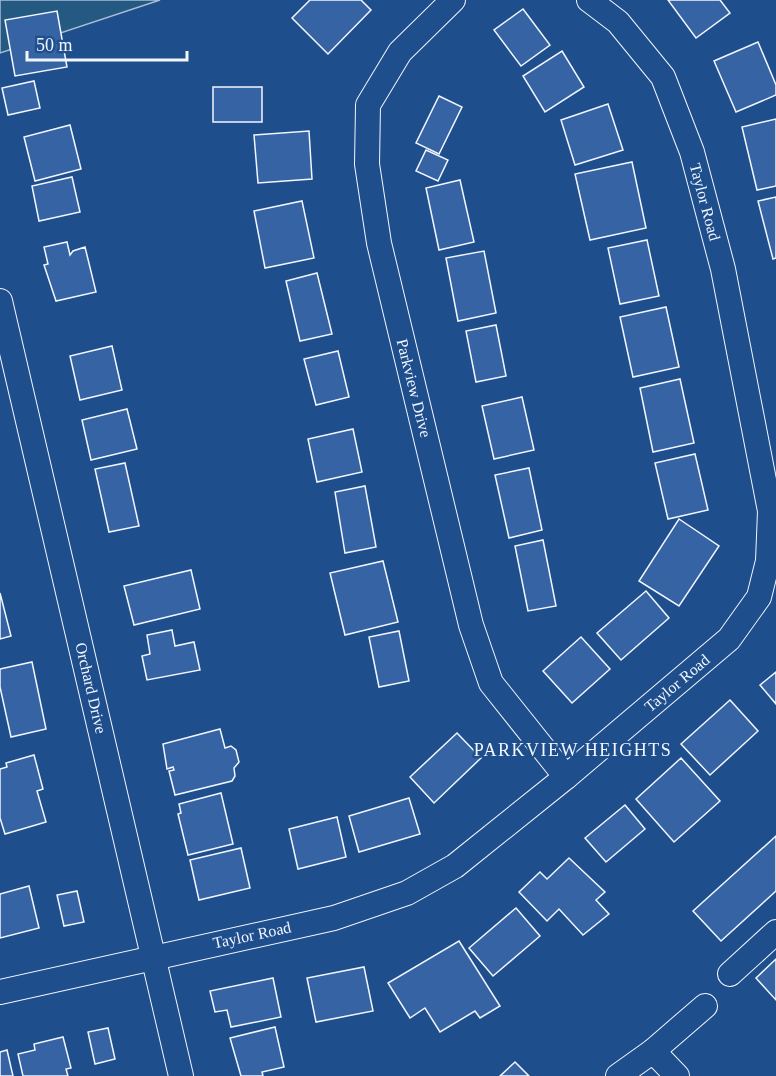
<svg xmlns="http://www.w3.org/2000/svg" width="776" height="1076" font-family="'Times New Roman',serif">
<rect width="100%" height="100%" fill="#1f4e8c"/>
<path fill="#245a82" stroke="#a8bbd7" stroke-width="1.5" d="M 0,0 L 160,0 L 0,53 Z"/>
<g fill="#3563a3" stroke="#f2f6ff" stroke-width="1.5">
<path d="M 310,0 L 361,0 L 371,10 L 328,54 L 292,18 Z"/>
<path d="M 668,0 L 720,0 L 730,13 L 696,38 Z"/>
<path d="M 523,9 L 550,45 L 521,66 L 494,30 Z"/>
<path d="M 57,11 L 67,67 L 15,76 L 5,20 Z"/>
<path d="M 758,42 L 776,85 L 776,95 L 736,112 L 714,61 Z"/>
<path d="M 562,51 L 584,87 L 545,112 L 523,76 Z"/>
<path d="M 34,81 L 40,108 L 8,115 L 2,88 Z"/>
<rect x="213" y="87" width="49" height="35"/>
<path d="M 439,96 L 462,107 L 439,154 L 416,143 Z"/>
<path d="M 608,104 L 623,150 L 575,165 L 561,120 Z"/>
<path d="M 776,119 L 776,186 L 757,190 L 742,127 Z"/>
<path d="M 70,125 L 81,169 L 35,181 L 24,137 Z"/>
<path d="M 309,131 L 312,179 L 258,183 L 254,135 Z"/>
<path d="M 426,150 L 448,160 L 438,181 L 416,171 Z"/>
<path d="M 632,162 L 646,228 L 590,240 L 575,174 Z"/>
<path d="M 72,177 L 80,212 L 39,221 L 32,186 Z"/>
<path d="M 460,180 L 474,242 L 439,250 L 426,188 Z"/>
<path d="M 776,197 L 776,258 L 773,259 L 758,201 Z"/>
<path d="M 302,201 L 314,258 L 265,268 L 254,211 Z"/>
<path d="M 647,240 L 659,296 L 620,304 L 608,248 Z"/>
<path d="M 67,242 L 70,255 L 73,251 L 85,247 L 96,292 L 56,301 L 44,265 L 48,264 L 44,247 Z"/>
<path d="M 484,251 L 496,313 L 458,321 L 446,258 Z"/>
<path d="M 317,273 L 332,334 L 300,341 L 286,281 Z"/>
<path d="M 666,307 L 679,367 L 633,377 L 620,317 Z"/>
<path d="M 496,325 L 506,376 L 476,382 L 466,331 Z"/>
<path d="M 112,346 L 122,390 L 80,400 L 70,356 Z"/>
<path d="M 338,351 L 349,397 L 316,405 L 304,359 Z"/>
<path d="M 680,379 L 694,443 L 653,452 L 640,388 Z"/>
<path d="M 522,397 L 534,450 L 494,459 L 482,406 Z"/>
<path d="M 127,409 L 137,449 L 91,460 L 82,420 Z"/>
<path d="M 353,429 L 362,472 L 317,482 L 308,439 Z"/>
<path d="M 695,454 L 708,510 L 668,519 L 655,463 Z"/>
<path d="M 125,463 L 139,526 L 109,532 L 95,469 Z"/>
<path d="M 529,468 L 542,530 L 509,538 L 495,475 Z"/>
<path d="M 365,486 L 376,547 L 345,553 L 335,492 Z"/>
<path d="M 679,519 L 719,546 L 679,606 L 639,581 Z"/>
<path d="M 543,540 L 556,606 L 528,611 L 515,546 Z"/>
<path d="M 383,561 L 398,622 L 345,635 L 330,573 Z"/>
<path d="M 191,570 L 200,609 L 134,625 L 124,586 Z"/>
<path d="M 646,591 L 669,618 L 621,660 L 597,633 Z"/>
<path d="M 0,593 L 11,636 L 0,639 Z"/>
<path d="M 172,630 L 175,646 L 194,642 L 200,670 L 147,680 L 142,656 L 150,654 L 147,635 Z"/>
<path d="M 399,631 L 409,681 L 379,687 L 369,637 Z"/>
<path d="M 581,637 L 610,669 L 572,703 L 543,671 Z"/>
<path d="M 32,662 L 46,729 L 11,737 L 0,687 L 0,669 Z"/>
<path d="M 776,672 L 776,704 L 760,685 Z"/>
<path d="M 730,700 L 758,731 L 710,775 L 681,744 Z"/>
<path d="M 220,729 L 225,748 L 231,746 L 236,750 L 239,762 L 234,768 L 235,776 L 232,781 L 175,795 L 169,771 L 174,770 L 173,767 L 167,769 L 163,744 Z"/>
<path d="M 457,733 L 481,758 L 434,803 L 410,777 Z"/>
<path d="M 34,755 L 43,789 L 37,791 L 46,822 L 5,834 L 0,818 L 0,769 L 7,767 L 6,763 Z"/>
<path d="M 681,758 L 720,801 L 674,842 L 636,799 Z"/>
<path d="M 221,793 L 233,844 L 188,855 L 178,814 L 181,813 L 179,804 Z"/>
<path d="M 409,798 L 420,834 L 359,852 L 349,816 Z"/>
<path d="M 625,805 L 645,829 L 606,862 L 585,838 Z"/>
<path d="M 337,817 L 346,857 L 298,869 L 289,829 Z"/>
<path d="M 776,836 L 776,891 L 721,941 L 693,911 Z"/>
<path d="M 241,848 L 250,888 L 199,900 L 190,860 Z"/>
<path d="M 569,858 L 605,892 L 596,900 L 609,914 L 583,935 L 559,909 L 547,921 L 519,892 L 540,872 L 547,879 Z"/>
<path d="M 29,886 L 39,928 L 0,938 L 0,894 Z"/>
<path d="M 77,891 L 84,922 L 64,926 L 57,895 Z"/>
<path d="M 516,908 L 540,936 L 493,976 L 469,948 Z"/>
<path d="M 459,941 L 500,1006 L 480,1018 L 475,1011 L 440,1032 L 425,1008 L 410,1018 L 388,983 Z"/>
<path d="M 776,959 L 776,1000 L 756,978 Z"/>
<path d="M 364,967 L 373,1011 L 316,1022 L 307,978 Z"/>
<path d="M 273,978 L 281,1017 L 231,1027 L 227,1010 L 215,1012 L 210,991 Z"/>
<path d="M 275,1027 L 284,1067 L 262,1072 L 263,1076 L 241,1076 L 230,1038 Z"/>
<path d="M 108,1028 L 115,1059 L 95,1064 L 88,1032 Z"/>
<path d="M 63,1037 L 71,1068 L 66,1069 L 68,1076 L 23,1076 L 18,1054 L 35,1050 L 34,1044 Z"/>
<path d="M 7,1050 L 13,1076 L 0,1076 L 0,1052 Z"/>
<path d="M 515,1062 L 529,1076 L 500,1076 Z"/>
</g>
<g fill="none" stroke-linecap="round" stroke-linejoin="round">
<g stroke="#f2f6ff" stroke-width="26">
<g id="minor">
<path d="M 453,0 L 400,52 L 368,105 L 367,164 L 379,243 L 471,625 L 491,683 L 566,777"/>
<path d="M 0,301 L 181,1076"/>
<path d="M 730,974 L 776,932"/>
<path d="M 0,992 L 334,918 L 407,893 L 455,866 L 566,777 L 729,639 L 759,597 L 768,561 L 770,511 L 723,269 L 692,152 L 663,77 L 618,22 L 589,0"/>
<path d="M 653,1051 L 705,1006"/>
<path d="M 618,1076 L 653,1051 L 677,1076"/>
</g>
</g>
<use href="#minor" stroke="#1f4e8c" stroke-width="24"/>
</g>
<g text-anchor="middle" dominant-baseline="central" stroke-width="4.5" stroke-linejoin="round" paint-order="stroke">
<g font-size="16" fill="#f2f6ff" stroke="#1f4e8c">
<text transform="translate(705 202) rotate(75)">Taylor Road</text>
<text transform="translate(414 388) rotate(76)">Parkview Drive</text>
<text transform="translate(677 683) rotate(-40)">Taylor Road</text>
<text transform="translate(91 688) rotate(77)">Orchard Drive</text>
<text transform="translate(252 935) rotate(-12)">Taylor Road</text>
</g>
<g font-size="18" letter-spacing="1.5" fill="#f2f6ff" stroke="#1f4e8c">
<text x="573" y="750">PARKVIEW HEIGHTS</text>
</g>
</g>
<path d="M27 51v9h160v-9" fill="none" stroke="#f2f6ff" stroke-width="3"/>
<text x="36" y="51" font-size="18" fill="#f2f6ff" stroke="#1f4e8c" stroke-width="4.5" paint-order="stroke">50 m</text>
</svg>
